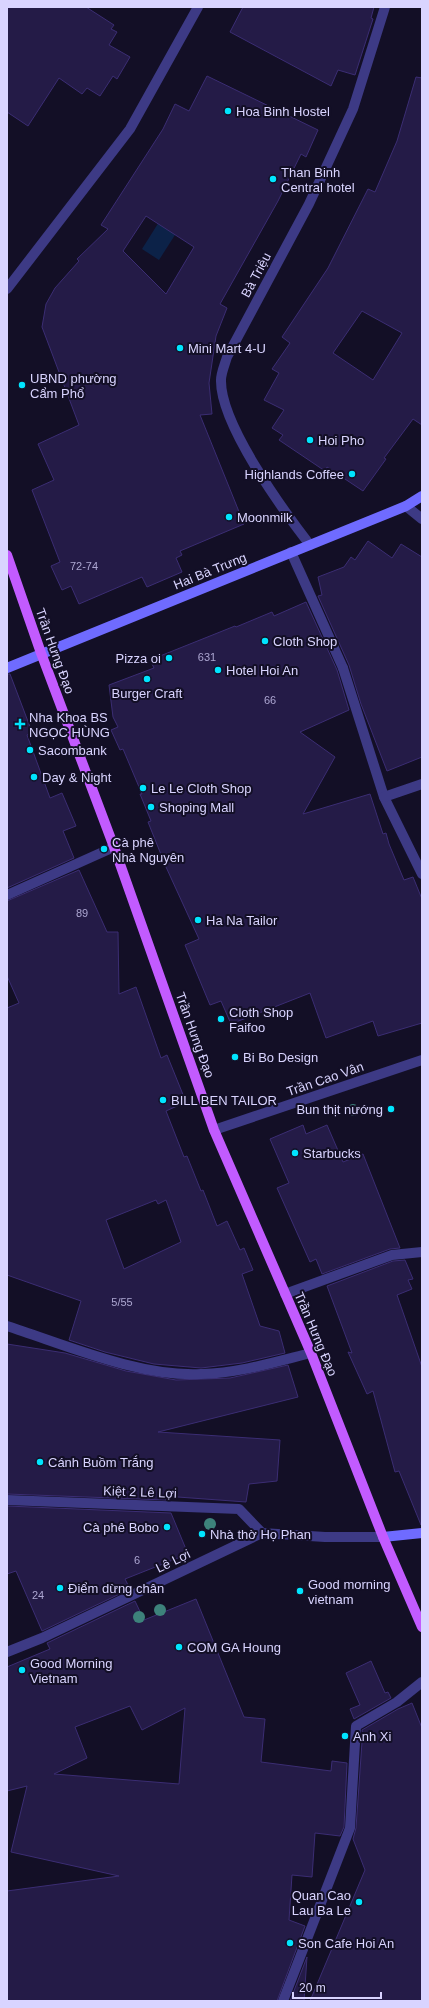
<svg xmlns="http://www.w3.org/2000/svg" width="429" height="2008" font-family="Arial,sans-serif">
<rect width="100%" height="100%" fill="#130f26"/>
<path fill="#0c2248" d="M 164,214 L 182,224 L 159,260 L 142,249 Z"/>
<g fill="#241b47" stroke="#3b2d73" fill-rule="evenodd">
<path d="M 7,7 L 86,7 L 114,25 L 111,29 L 117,32 L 109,45 L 130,57 L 117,79 L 113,76 L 100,96 L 87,88 L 82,94 L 59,78 L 28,126 L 7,112 Z"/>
<path d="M 243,7 L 374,7 L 371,18 L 373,19 L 355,75 L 338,70 L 331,86 L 230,32 Z"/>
<path d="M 207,76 L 318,130 L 306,157 L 301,154 L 278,201 L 220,304 L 227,308 L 216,336 L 209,383 L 212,414 L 200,415 L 244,524 L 180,551 L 182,555 L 176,558 L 182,572 L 147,587 L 142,577 L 79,604 L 71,586 L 62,590 L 51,566 L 60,562 L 32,490 L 54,480 L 38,444 L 79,425 L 42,327 L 46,304 L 55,288 L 79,261 L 77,259 L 108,229 L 101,225 L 163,129 L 175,104 L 189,111 ZM 146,216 L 194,247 L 166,294 L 123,251 Z"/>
<path d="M 416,77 L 422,78 L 422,425 L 413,419 L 384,458 L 386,459 L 363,491 L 327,467 L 325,471 L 279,440 L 283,435 L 272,428 L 284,410 L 264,400 L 279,373 L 272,369 L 290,343 L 282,337 L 328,268 L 368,189 L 375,192 L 397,141 ZM 362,311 L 402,333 L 373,380 L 333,353 Z"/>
<path d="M 368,541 L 392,558 L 401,544 L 422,557 L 422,757 L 387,771 L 361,704 L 349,665 L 318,596 L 322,595 L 318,577 L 344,567 L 351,557 L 355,560 Z"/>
<path d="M 306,602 L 337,670 L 349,710 L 300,732 L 335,757 L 303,814 L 370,794 L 383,834 L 386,833 L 389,844 L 404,880 L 413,877 L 422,899 L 422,1023 L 378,1036 L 373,1021 L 326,1038 L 310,993 L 231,1024 L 221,1001 L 210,1005 L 185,945 L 199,939 L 166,867 L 148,822 L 151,821 L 140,794 L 142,794 L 123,749 L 120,750 L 111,730 L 118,727 L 113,717 L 109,685 L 154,668 L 150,660 L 235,626 L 236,627 L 272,612 L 274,616 Z"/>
<path d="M 7,674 L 10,674 L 32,732 L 27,735 L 50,798 L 62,793 L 76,826 L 63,831 L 74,858 L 7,888 Z"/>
<path d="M 79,870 L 107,932 L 118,932 L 119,994 L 136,987 L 161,1058 L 167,1055 L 186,1102 L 166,1111 L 184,1157 L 187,1156 L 201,1191 L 203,1190 L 217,1226 L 227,1221 L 240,1250 L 244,1248 L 253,1270 L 242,1274 L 260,1326 L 279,1331 L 285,1353 L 242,1363 L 201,1368 L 154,1364 L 105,1352 L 69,1340 L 81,1301 L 7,1275 L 7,1008 L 19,1003 L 7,976 L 7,901 ZM 156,1200 L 158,1204 L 166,1200 L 181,1242 L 124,1269 L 106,1220 Z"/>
<path d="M 303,1125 L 306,1134 L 327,1125 L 343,1162 L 363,1154 L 400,1248 L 390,1249 L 322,1274 L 316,1259 L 310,1262 L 277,1188 L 289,1183 L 270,1139 Z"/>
<path d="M 405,1260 L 413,1279 L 408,1280 L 412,1289 L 397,1295 L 422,1367 L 421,1525 L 399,1471 L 395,1472 L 373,1391 L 367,1394 L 348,1352 L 352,1353 L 327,1286 L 393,1261 Z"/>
<path d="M 7,1344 L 65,1353 L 126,1371 L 176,1380 L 230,1378 L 288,1365 L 298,1397 L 158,1432 L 280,1440 L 277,1481 L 249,1484 L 246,1502 L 164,1496 L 166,1500 L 7,1494 Z"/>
<path d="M 7,1506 L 171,1513 L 188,1554 L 125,1579 L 130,1589 L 42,1631 L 16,1571 L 7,1574 Z"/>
<path d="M 196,1599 L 244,1717 L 265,1719 L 261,1762 L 331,1771 L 332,1761 L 347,1763 L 344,1827 L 340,1836 L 315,1833 L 312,1877 L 292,1875 L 289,1920 L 305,1926 L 277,2001 L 7,2001 L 7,1891 L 119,1876 L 11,1852 L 27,1786 L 7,1791 L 7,1667 L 50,1649 L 47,1643 L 135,1601 L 144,1620 ZM 130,1706 L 142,1730 L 185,1708 L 179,1784 L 54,1774 L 87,1758 L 75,1727 Z"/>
<path d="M 371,1661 L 385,1693 L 388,1692 L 391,1698 L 354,1719 L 350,1709 L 360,1705 L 346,1673 Z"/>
<path d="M 412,1703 L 422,1728 L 422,2001 L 310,2001 L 365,1870 L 353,1839 L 356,1828 L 362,1742 L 364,1741 L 362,1730 L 398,1709 Z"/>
<path d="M 307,1957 L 304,2001 L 290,2001 Z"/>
</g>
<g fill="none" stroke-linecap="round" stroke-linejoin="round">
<g stroke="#3d3a85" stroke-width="10">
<path d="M 406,506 L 422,519"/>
<path d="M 291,552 L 343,668"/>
<path d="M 285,1294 L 392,1255 L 422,1252"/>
<path d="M 7,1500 L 239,1509 L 262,1533"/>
<path d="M 283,2001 L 350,1828 L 356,1726 L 397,1702 L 422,1682"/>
</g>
<g stroke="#3d3a85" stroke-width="10">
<path d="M 7,289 L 130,129 L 198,7"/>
<path d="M 310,545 C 283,510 220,424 221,380 C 221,373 225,364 227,357 L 309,204 L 353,109 L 385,7"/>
<path d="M 343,668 L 384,797 L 422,874"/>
<path d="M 384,797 L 422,784"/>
<path d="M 7,895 L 114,847"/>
<path d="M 214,1130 L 422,1060"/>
<path d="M 7,1326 C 66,1345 139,1377 201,1374 C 239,1373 275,1362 311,1353"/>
<path d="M 7,1652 L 42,1638 L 262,1533 L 325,1537 L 383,1537"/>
</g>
<g stroke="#6f6bff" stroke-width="10">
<path d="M 7,668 L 406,506 L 422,496"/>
<path d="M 383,1537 L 422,1533"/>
</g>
<path stroke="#c25bff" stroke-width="10" d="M 7,555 L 41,653 L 114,847 L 214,1130 L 311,1353 L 383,1537 L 422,1627"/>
</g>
<g fill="#3d827b">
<circle cx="353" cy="1110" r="6"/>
<circle cx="210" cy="1524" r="6"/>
<circle cx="160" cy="1610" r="6"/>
<circle cx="139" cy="1617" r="6"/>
</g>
<g fill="#00e5ff" stroke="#130f26" stroke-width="1.5">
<circle cx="228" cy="111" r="4"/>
<circle cx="273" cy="179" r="4"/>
<circle cx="180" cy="348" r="4"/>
<circle cx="22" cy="385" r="4"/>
<circle cx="310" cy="440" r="4"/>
<circle cx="352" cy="474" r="4"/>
<circle cx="229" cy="517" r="4"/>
<circle cx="265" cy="641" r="4"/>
<circle cx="169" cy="658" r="4"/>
<circle cx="218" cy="670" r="4"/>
<circle cx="147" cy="679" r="4"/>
<path d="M18 718h4v4h4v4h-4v4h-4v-4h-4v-4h4z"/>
<circle cx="30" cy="750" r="4"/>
<circle cx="34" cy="777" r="4"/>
<circle cx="143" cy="788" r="4"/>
<circle cx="151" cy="807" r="4"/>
<circle cx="104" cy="849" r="4"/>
<circle cx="198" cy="920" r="4"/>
<circle cx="221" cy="1019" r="4"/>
<circle cx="235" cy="1057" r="4"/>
<circle cx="163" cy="1100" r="4"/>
<circle cx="391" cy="1109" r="4"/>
<circle cx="295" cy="1153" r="4"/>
<circle cx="40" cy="1462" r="4"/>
<circle cx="167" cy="1527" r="4"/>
<circle cx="202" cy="1534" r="4"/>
<circle cx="60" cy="1588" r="4"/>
<circle cx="300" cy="1591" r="4"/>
<circle cx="179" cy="1647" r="4"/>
<circle cx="22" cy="1670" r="4"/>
<circle cx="345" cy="1736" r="4"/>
<circle cx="359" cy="1902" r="4"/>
<circle cx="290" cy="1943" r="4"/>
</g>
<g text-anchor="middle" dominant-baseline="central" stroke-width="4" stroke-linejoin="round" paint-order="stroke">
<g font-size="11" fill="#aca6d1">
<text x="84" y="566">72-74</text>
<text x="207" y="657">631</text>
<text x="270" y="700">66</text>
<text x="82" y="913">89</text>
<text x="122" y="1302">5/55</text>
<text x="137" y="1560">6</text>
<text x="38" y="1595">24</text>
</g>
<g font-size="13" fill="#d9d4ff" stroke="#130f26" text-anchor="start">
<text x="236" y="111">Hoa Binh Hostel</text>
<text x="281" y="172">Than Binh<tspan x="281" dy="15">Central hotel</tspan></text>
<text x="188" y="348">Mini Mart 4-U</text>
<text x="30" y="378">UBND phường<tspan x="30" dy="15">Cẩm Phổ</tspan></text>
<text x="318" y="440">Hoi Pho</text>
<text x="344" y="474" text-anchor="end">Highlands Coffee</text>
<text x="237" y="517">Moonmilk</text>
<text x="273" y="641">Cloth Shop</text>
<text x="161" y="658" text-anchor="end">Pizza oi</text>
<text x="226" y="670">Hotel Hoi An</text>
<text x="147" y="693" text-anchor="middle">Burger Craft</text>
<text x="29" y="717">Nha Khoa BS<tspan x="29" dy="15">NGỌC HÙNG</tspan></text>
<text x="38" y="750">Sacombank</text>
<text x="42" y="777">Day &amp; Night</text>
<text x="151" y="788">Le Le Cloth Shop</text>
<text x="159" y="807">Shoping Mall</text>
<text x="112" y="842">Cà phê<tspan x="112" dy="15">Nhà Nguyên</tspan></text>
<text x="206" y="920">Ha Na Tailor</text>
<text x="229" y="1012">Cloth Shop<tspan x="229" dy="15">Faifoo</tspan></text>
<text x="243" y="1057">Bi Bo Design</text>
<text x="171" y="1100">BILL BEN TAILOR</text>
<text x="383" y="1109" text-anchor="end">Bun thịt nướng</text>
<text x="303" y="1153">Starbucks</text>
<text x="48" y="1462">Cánh Buồm Trắng</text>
<text x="159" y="1527" text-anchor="end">Cà phê Bobo</text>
<text x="210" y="1534">Nhà thờ Họ Phan</text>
<text x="308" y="1584">Good morning<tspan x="308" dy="15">vietnam</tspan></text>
<text x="68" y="1588">Điểm dừng chân</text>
<text x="187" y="1647">COM GA Houng</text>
<text x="30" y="1663">Good Morning<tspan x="30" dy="15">Vietnam</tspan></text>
<text x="353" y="1736">Anh Xi</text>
<text x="351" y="1895" text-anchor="end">Quan Cao<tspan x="351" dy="15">Lau Ba Le</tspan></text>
<text x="298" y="1943">Son Cafe Hoi An</text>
</g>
<g font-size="13" fill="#d9d4ff" stroke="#130f26">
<text transform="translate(256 275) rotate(-62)">Bà Triệu</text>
<text transform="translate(210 571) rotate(-22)">Hai Bà Trưng</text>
<text transform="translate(55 651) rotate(70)">Trần Hưng Đạo</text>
<text transform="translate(195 1035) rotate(70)">Trần Hưng Đạo</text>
<text transform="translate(325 1079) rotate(-19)">Trần Cao Vân</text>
<text transform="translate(316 1334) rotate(67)">Trần Hưng Đạo</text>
<text transform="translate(140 1492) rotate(2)">Kiệt 2 Lê Lợi</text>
<text transform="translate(173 1561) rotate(-26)">Lê Lợi</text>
</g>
</g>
<rect width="429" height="2008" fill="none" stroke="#d9d4ff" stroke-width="16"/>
<path d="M293 1992v6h88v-6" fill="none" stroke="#d9d4ff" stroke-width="2"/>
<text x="299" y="1992" font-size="12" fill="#d9d4ff" stroke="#130f26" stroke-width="3" paint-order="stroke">20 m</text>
</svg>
